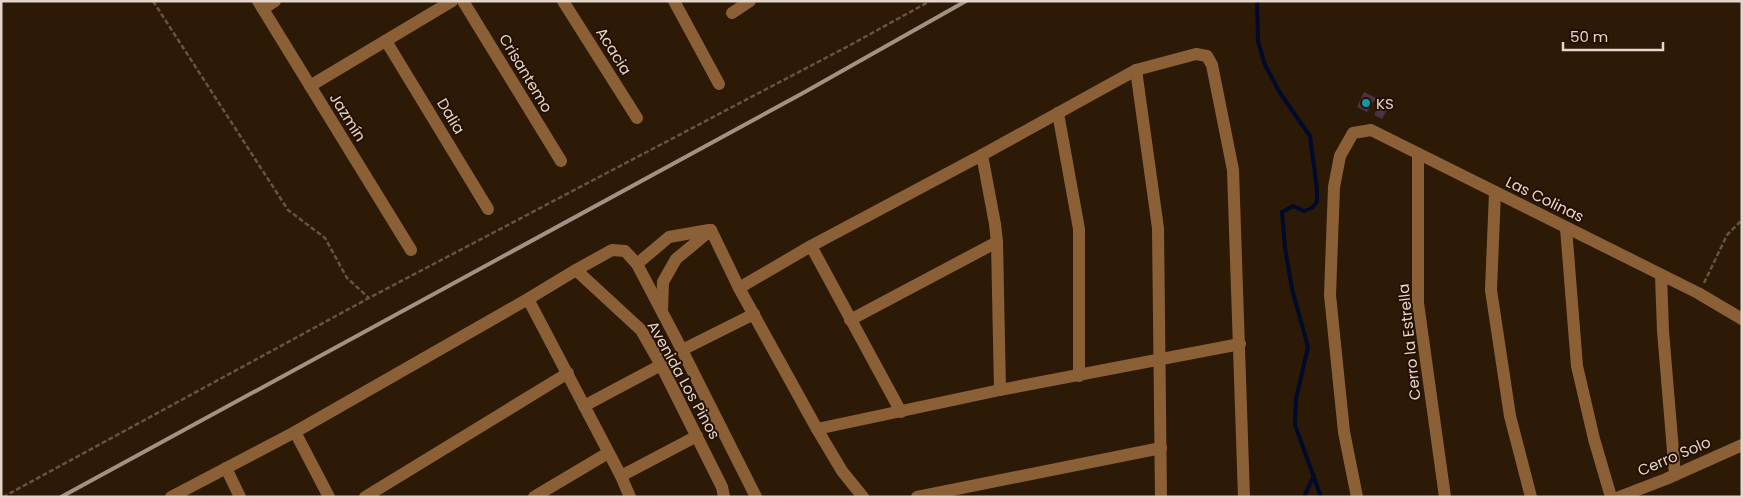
<svg xmlns="http://www.w3.org/2000/svg" width="1743" height="498" font-family="Poppins,sans-serif">
<rect width="100%" height="100%" fill="#2d1a06"/>
<g fill="none" stroke-linecap="round" stroke-linejoin="round">
<g stroke="#000a2a" stroke-width="4">
<path d="M 1257,1 L 1258,41 L 1265,65 L 1280,93 L 1310,136 L 1317,189 L 1317,202 L 1312,208 L 1304,211 L 1293,206 L 1282,212 L 1285,247 L 1292,289 L 1308,347 L 1296,399 L 1295,425 L 1321,497"/>
<path d="M 1304,497 L 1314,475"/>
</g>
</g>
<g fill="#4a3346">
<path d="M 1364,92 L 1376,98 L 1367,112 L 1357,107 Z"/>
<path d="M 1382,100 L 1391,103 L 1382,119 L 1374,115 Z"/>
</g>
<g fill="none" stroke-linecap="round" stroke-linejoin="round">
<g stroke="#665443" stroke-width="2.5" stroke-dasharray="5 2.5" stroke-linecap="butt">
<path d="M 153,1 L 288,210 L 325,238 L 347,278 L 369,298"/>
<path d="M 1704,283 L 1727,235 L 1742,220"/>
<path d="M 3,497 L 369,298 L 854,43 L 930,1"/>
</g>
<g stroke="#8c6037" stroke-width="12">
<path d="M 258,1 L 411,250"/>
<path d="M 463,1 L 561,161"/>
<path d="M 563,1 L 637,118"/>
<path d="M 674,1 L 719,84"/>
<path d="M 263,9 L 275,1"/>
<path d="M 732,13 L 750,1"/>
<path d="M 386,41 L 488,209"/>
<path d="M 1136,70 L 1158,228 L 1161,497"/>
<path d="M 310,86 L 452,1"/>
<path d="M 1058,113 L 1079,229 L 1079,376"/>
<path d="M 1418,154 L 1418,303 L 1445,497"/>
<path d="M 982,155 L 995,224 L 997,242 L 1000,390"/>
<path d="M 1495,192 L 1491,290 L 1510,416 L 1531,497"/>
<path d="M 1566,228 L 1577,366 L 1594,439 L 1611,497"/>
<path d="M 711,230 L 739,288 L 817,429 L 842,471 L 863,497"/>
<path d="M 811,246 L 901,412"/>
<path d="M 637,264 L 669,237 L 709,230"/>
<path d="M 576,270 L 641,330 L 661,365 L 722,487 L 724,497"/>
<path d="M 1661,275 L 1663,331 L 1675,475"/>
<path d="M 739,288 L 811,246 L 982,155 L 1136,70 L 1196,54 L 1207,56 L 1212,65 L 1233,170 L 1244,497"/>
<path d="M 528,299 L 621,476 L 630,497"/>
<path d="M 662,311 L 663,282 L 676,259 L 711,230"/>
<path d="M 850,320 L 997,242"/>
<path d="M 682,350 L 754,314"/>
<path d="M 584,406 L 661,365"/>
<path d="M 817,429 L 1000,390 L 1240,344"/>
<path d="M 295,432 L 329,497"/>
<path d="M 226,468 L 240,497"/>
<path d="M 621,476 L 697,436"/>
<path d="M 171,497 L 295,432 L 528,299 L 576,270 L 612,250 L 625,251 L 637,264 L 682,350 L 756,497"/>
<path d="M 365,497 L 568,373"/>
<path d="M 534,497 L 608,453"/>
<path d="M 917,497 L 1161,448"/>
<path d="M 1357,497 L 1344,432 L 1330,295 L 1334,187 L 1340,156 L 1353,133 L 1371,130 L 1698,293 L 1742,319"/>
<path d="M 1619,497 L 1666,479 L 1742,445"/>
</g>
<path stroke="#a19283" stroke-width="4" d="M 61,497 L 803,93 L 966,1"/>
</g>
<circle fill="#0f9aa8" stroke="#231000" stroke-width="2" cx="1366" cy="103" r="5"/>
<g text-anchor="middle" dominant-baseline="central" stroke-width="4" stroke-linejoin="round" paint-order="stroke">
<g font-size="15" fill="#e4d6ca" stroke="#231000">
<text transform="translate(614 51) rotate(58)">Acacia</text>
<text transform="translate(526 73) rotate(59)">Crisantemo</text>
<text transform="translate(451 116) rotate(59)">Dalia</text>
<text transform="translate(348 117) rotate(58)">Jazmín</text>
<text transform="translate(1545 199) rotate(26)">Las Colinas</text>
<text transform="translate(1409 342) rotate(-96)">Cerro la Estrella</text>
<text transform="translate(684 380) rotate(61)">Avenida Los Pinos</text>
<text transform="translate(1674 456) rotate(-23)">Cerro Solo</text>
</g>
<g font-size="15" fill="#e4d6ca" stroke="#231000" text-anchor="start">
<text x="1376" y="103">KS</text>
</g>
</g>
<rect width="1743" height="498" fill="none" stroke="#e4d6ca" stroke-width="5"/>
<path d="M1563 42v8h100v-8" fill="none" stroke="#e4d6ca" stroke-width="2.5"/>
<text x="1570" y="42" font-size="15" fill="#e4d6ca" stroke="#231000" stroke-width="4" paint-order="stroke">50 m</text>
</svg>
